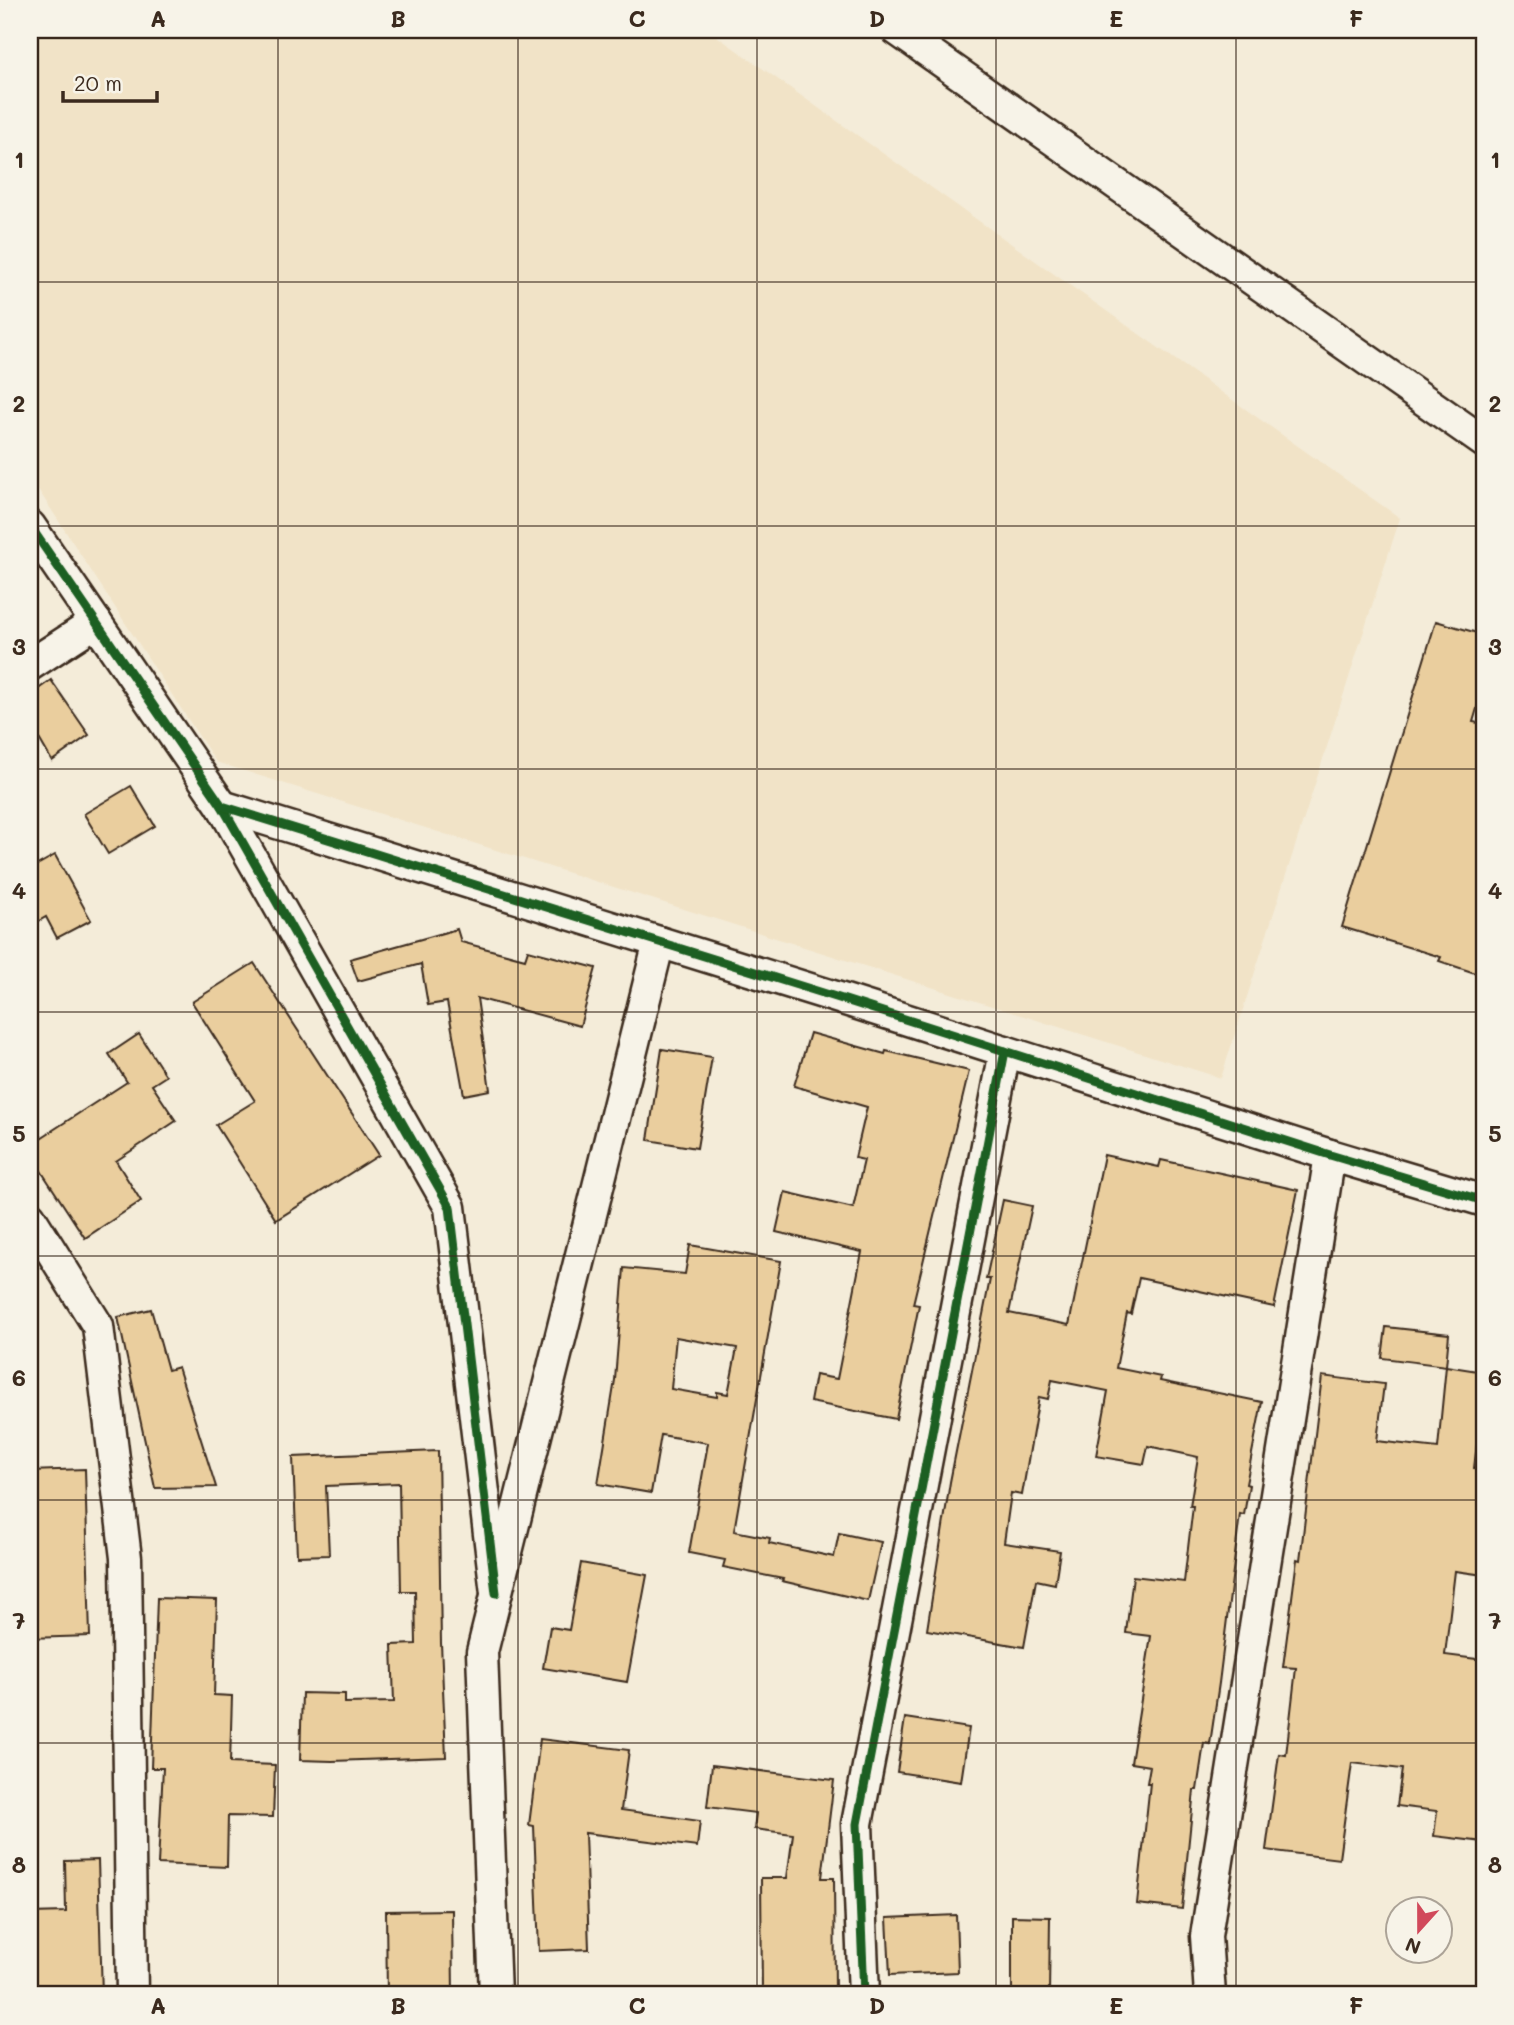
<svg xmlns="http://www.w3.org/2000/svg" width="1514" height="2025" font-family="Mali,sans-serif">
<rect width="100%" height="100%" fill="#f4ecd9"/>
<filter id="ink" filterUnits="userSpaceOnUse"><feTurbulence type="fractalNoise" baseFrequency=".0143" numOctaves="2"/><feDisplacementMap in="SourceGraphic" scale="14" xChannelSelector="R" yChannelSelector="G"/><feConvolveMatrix kernelMatrix="1 2 1 2 8 2 1 2 1" color-interpolation-filters="sRGB"/></filter>
<g filter="url(#ink)">
<path fill="#f1e3c7" d="M 30,30 L 708,30 L 1400,518 L 1221,1078 L 216,762 L 30,477 Z"/>
<g fill="#eace9e" stroke="#3b2a1e" stroke-width="2" fill-rule="evenodd">
<path d="M 1436,621 L 1484,635 L 1484,685 L 1473,722 L 1484,724 L 1484,976 L 1439,961 L 1441,957 L 1342,927 Z"/>
<path d="M 51,680 L 89,735 L 52,761 L 30,723 L 30,695 Z"/>
<path d="M 131,786 L 155,826 L 108,854 L 84,814 Z"/>
<path d="M 55,855 L 91,920 L 57,938 L 46,917 L 30,926 L 30,869 Z"/>
<path d="M 457,929 L 461,942 L 525,959 L 528,950 L 596,968 L 580,1026 L 477,998 L 490,1090 L 464,1095 L 447,1002 L 428,1005 L 421,964 L 358,981 L 350,959 Z"/>
<path d="M 254,963 L 379,1155 L 276,1220 L 216,1125 L 255,1101 L 192,1002 Z"/>
<path d="M 810,1033 L 885,1054 L 886,1051 L 969,1071 L 913,1304 L 919,1305 L 896,1419 L 810,1402 L 815,1375 L 837,1379 L 862,1252 L 776,1232 L 785,1192 L 853,1208 L 864,1160 L 855,1158 L 867,1107 L 794,1086 Z"/>
<path d="M 139,1034 L 166,1076 L 152,1085 L 176,1121 L 116,1161 L 141,1201 L 85,1238 L 30,1154 L 30,1145 L 127,1082 L 109,1054 Z"/>
<path d="M 662,1049 L 712,1057 L 697,1148 L 648,1140 Z"/>
<path d="M 1104,1155 L 1159,1167 L 1161,1160 L 1298,1190 L 1274,1307 L 1139,1278 L 1131,1314 L 1127,1313 L 1116,1368 L 1161,1377 L 1160,1381 L 1262,1402 L 1246,1484 L 1249,1485 L 1244,1515 L 1240,1514 L 1219,1683 L 1210,1744 L 1204,1743 L 1197,1790 L 1194,1790 L 1182,1909 L 1137,1904 L 1150,1783 L 1147,1783 L 1150,1766 L 1131,1763 L 1151,1636 L 1126,1633 L 1133,1576 L 1184,1582 L 1193,1506 L 1190,1506 L 1198,1457 L 1148,1446 L 1144,1464 L 1096,1456 L 1108,1391 L 1052,1380 L 1048,1399 L 1039,1397 L 1022,1495 L 1011,1493 L 1004,1543 L 1060,1551 L 1055,1584 L 1036,1580 L 1024,1647 L 927,1630 L 950,1482 L 990,1279 L 986,1279 L 1003,1200 L 1032,1206 L 1009,1313 L 1069,1325 Z"/>
<path d="M 690,1245 L 781,1261 L 734,1531 L 770,1538 L 769,1543 L 834,1557 L 839,1533 L 881,1542 L 868,1601 L 782,1581 L 783,1579 L 723,1567 L 725,1560 L 689,1553 L 708,1443 L 661,1435 L 651,1493 L 598,1484 L 615,1380 L 624,1268 L 685,1274 ZM 676,1337 L 737,1348 L 728,1394 L 717,1392 L 717,1397 L 671,1389 Z"/>
<path d="M 151,1309 L 168,1370 L 178,1367 L 216,1487 L 155,1488 L 118,1317 Z"/>
<path d="M 1386,1327 L 1449,1334 L 1446,1366 L 1382,1358 Z"/>
<path d="M 1446,1366 L 1484,1372 L 1484,1387 L 1474,1468 L 1484,1469 L 1484,1575 L 1455,1571 L 1445,1655 L 1484,1660 L 1484,1842 L 1434,1836 L 1437,1811 L 1397,1806 L 1402,1769 L 1352,1763 L 1339,1859 L 1266,1850 L 1279,1754 L 1286,1755 L 1296,1668 L 1283,1667 L 1297,1559 L 1300,1560 L 1322,1376 L 1384,1384 L 1377,1441 L 1438,1448 Z"/>
<path d="M 438,1451 L 441,1643 L 446,1757 L 332,1761 L 300,1760 L 302,1693 L 345,1694 L 345,1703 L 394,1702 L 392,1645 L 416,1644 L 415,1591 L 401,1591 L 399,1483 L 326,1486 L 329,1555 L 297,1556 L 293,1457 Z"/>
<path d="M 85,1469 L 90,1636 L 30,1638 L 30,1471 Z"/>
<path d="M 581,1563 L 647,1575 L 627,1682 L 543,1668 L 550,1627 L 569,1630 Z"/>
<path d="M 157,1598 L 217,1600 L 214,1695 L 232,1696 L 230,1763 L 275,1765 L 273,1817 L 228,1816 L 227,1867 L 158,1864 L 163,1768 L 151,1768 Z"/>
<path d="M 905,1718 L 969,1728 L 961,1782 L 897,1772 Z"/>
<path d="M 540,1739 L 629,1750 L 621,1810 L 700,1821 L 697,1847 L 585,1833 L 589,1949 L 539,1951 L 534,1826 L 529,1825 Z"/>
<path d="M 712,1765 L 834,1780 L 822,1878 L 834,1878 L 835,1991 L 762,1991 L 761,1878 L 787,1878 L 793,1834 L 754,1829 L 756,1813 L 707,1807 Z"/>
<path d="M 98,1860 L 102,1995 L 30,1995 L 30,1913 L 66,1912 L 65,1861 Z"/>
<path d="M 452,1910 L 453,1995 L 387,1995 L 386,1911 Z"/>
<path d="M 956,1915 L 958,1972 L 890,1975 L 887,1918 Z"/>
<path d="M 1012,1916 L 1050,1917 L 1049,1995 L 1012,1995 Z"/>
</g>
<g fill="none" stroke-linecap="round" stroke-linejoin="round">
<g stroke="#3b2a1e" stroke-width="35">
<g id="minor">
<path d="M 897,30 L 1484,442"/>
<path d="M 30,526 L 222,806 L 450,1207 L 496,1593"/>
<path d="M 30,665 L 96,622"/>
<path d="M 222,806 L 839,998 L 1330,1155 L 1484,1201"/>
<path d="M 30,1217 L 98,1326 L 126,1558 L 132,1995"/>
<path d="M 495,1995 L 482,1652 L 659,942"/>
<path d="M 864,1995 L 857,1824 L 1005,1051"/>
<path d="M 1210,1995 L 1206,1936 L 1330,1155"/>
</g>
</g>
<use href="#minor" stroke="#f7f3e8" stroke-width="30"/>
<g stroke="#f7f3e8" stroke-width="13">
<g id="cycleway">
<path d="M 30,526 L 222,806 L 450,1207 L 496,1593"/>
<path d="M 222,806 L 839,998 L 1330,1155 L 1484,1201"/>
<path d="M 864,1995 L 857,1824 L 1005,1051"/>
</g>
</g>
<use href="#cycleway" stroke="#1b5e20" stroke-width="9"/>
</g>
</g>
<path fill="none" stroke="#3b2a1e" stroke-width="2" stroke-opacity="0.55" d="M 278,30 L 278,1995M 518,30 L 518,1995M 757,30 L 757,1995M 996,30 L 996,1995M 1236,30 L 1236,1995M 30,282 L 1484,282M 30,526 L 1484,526M 30,769 L 1484,769M 30,1012 L 1484,1012M 30,1256 L 1484,1256M 30,1500 L 1484,1500M 30,1743 L 1484,1743"/>
<rect width="1514" height="2025" fill="none" stroke="#f7f3e8" stroke-width="77"/>
<g transform="translate(1419 1930) rotate(201)"><circle r="33" fill="#f7f3e8" stroke="#aca397" stroke-width="2"/>
<path d="M0-5L12 26L0 18L-12 26Z" fill="#d1495b"/>
<text y="-10" font-size="19" font-weight="bold" text-anchor="middle" fill="#3b2a1e">N</text>
</g>
<path d="M63 91v10h94v-10" fill="none" stroke="#3b2a1e" stroke-width="3.5"/>
<text x="74" y="91" font-size="21" fill="#3b2a1e" stroke="#f7f3e8" stroke-width="5" paint-order="stroke">20 m</text>
<rect x="38" y="38" width="1438" height="1948" fill="none" stroke="#3b2a1e" stroke-width="2.5"/>
<g font-size="23" text-anchor="middle" font-weight="bold" fill="#3b2a1e">
<text x="158" y="27">A</text>
<text x="398" y="27">B</text>
<text x="637" y="27">C</text>
<text x="877" y="27">D</text>
<text x="1116" y="27">E</text>
<text x="1356" y="27">F</text>
<text x="19" y="168">1</text>
<text x="1495" y="168">1</text>
<text x="19" y="412">2</text>
<text x="1495" y="412">2</text>
<text x="19" y="655">3</text>
<text x="1495" y="655">3</text>
<text x="19" y="899">4</text>
<text x="1495" y="899">4</text>
<text x="19" y="1142">5</text>
<text x="1495" y="1142">5</text>
<text x="19" y="1386">6</text>
<text x="1495" y="1386">6</text>
<text x="19" y="1629">7</text>
<text x="1495" y="1629">7</text>
<text x="19" y="1873">8</text>
<text x="1495" y="1873">8</text>
<text x="158" y="2014">A</text>
<text x="398" y="2014">B</text>
<text x="637" y="2014">C</text>
<text x="877" y="2014">D</text>
<text x="1116" y="2014">E</text>
<text x="1356" y="2014">F</text>
</g>
</svg>
